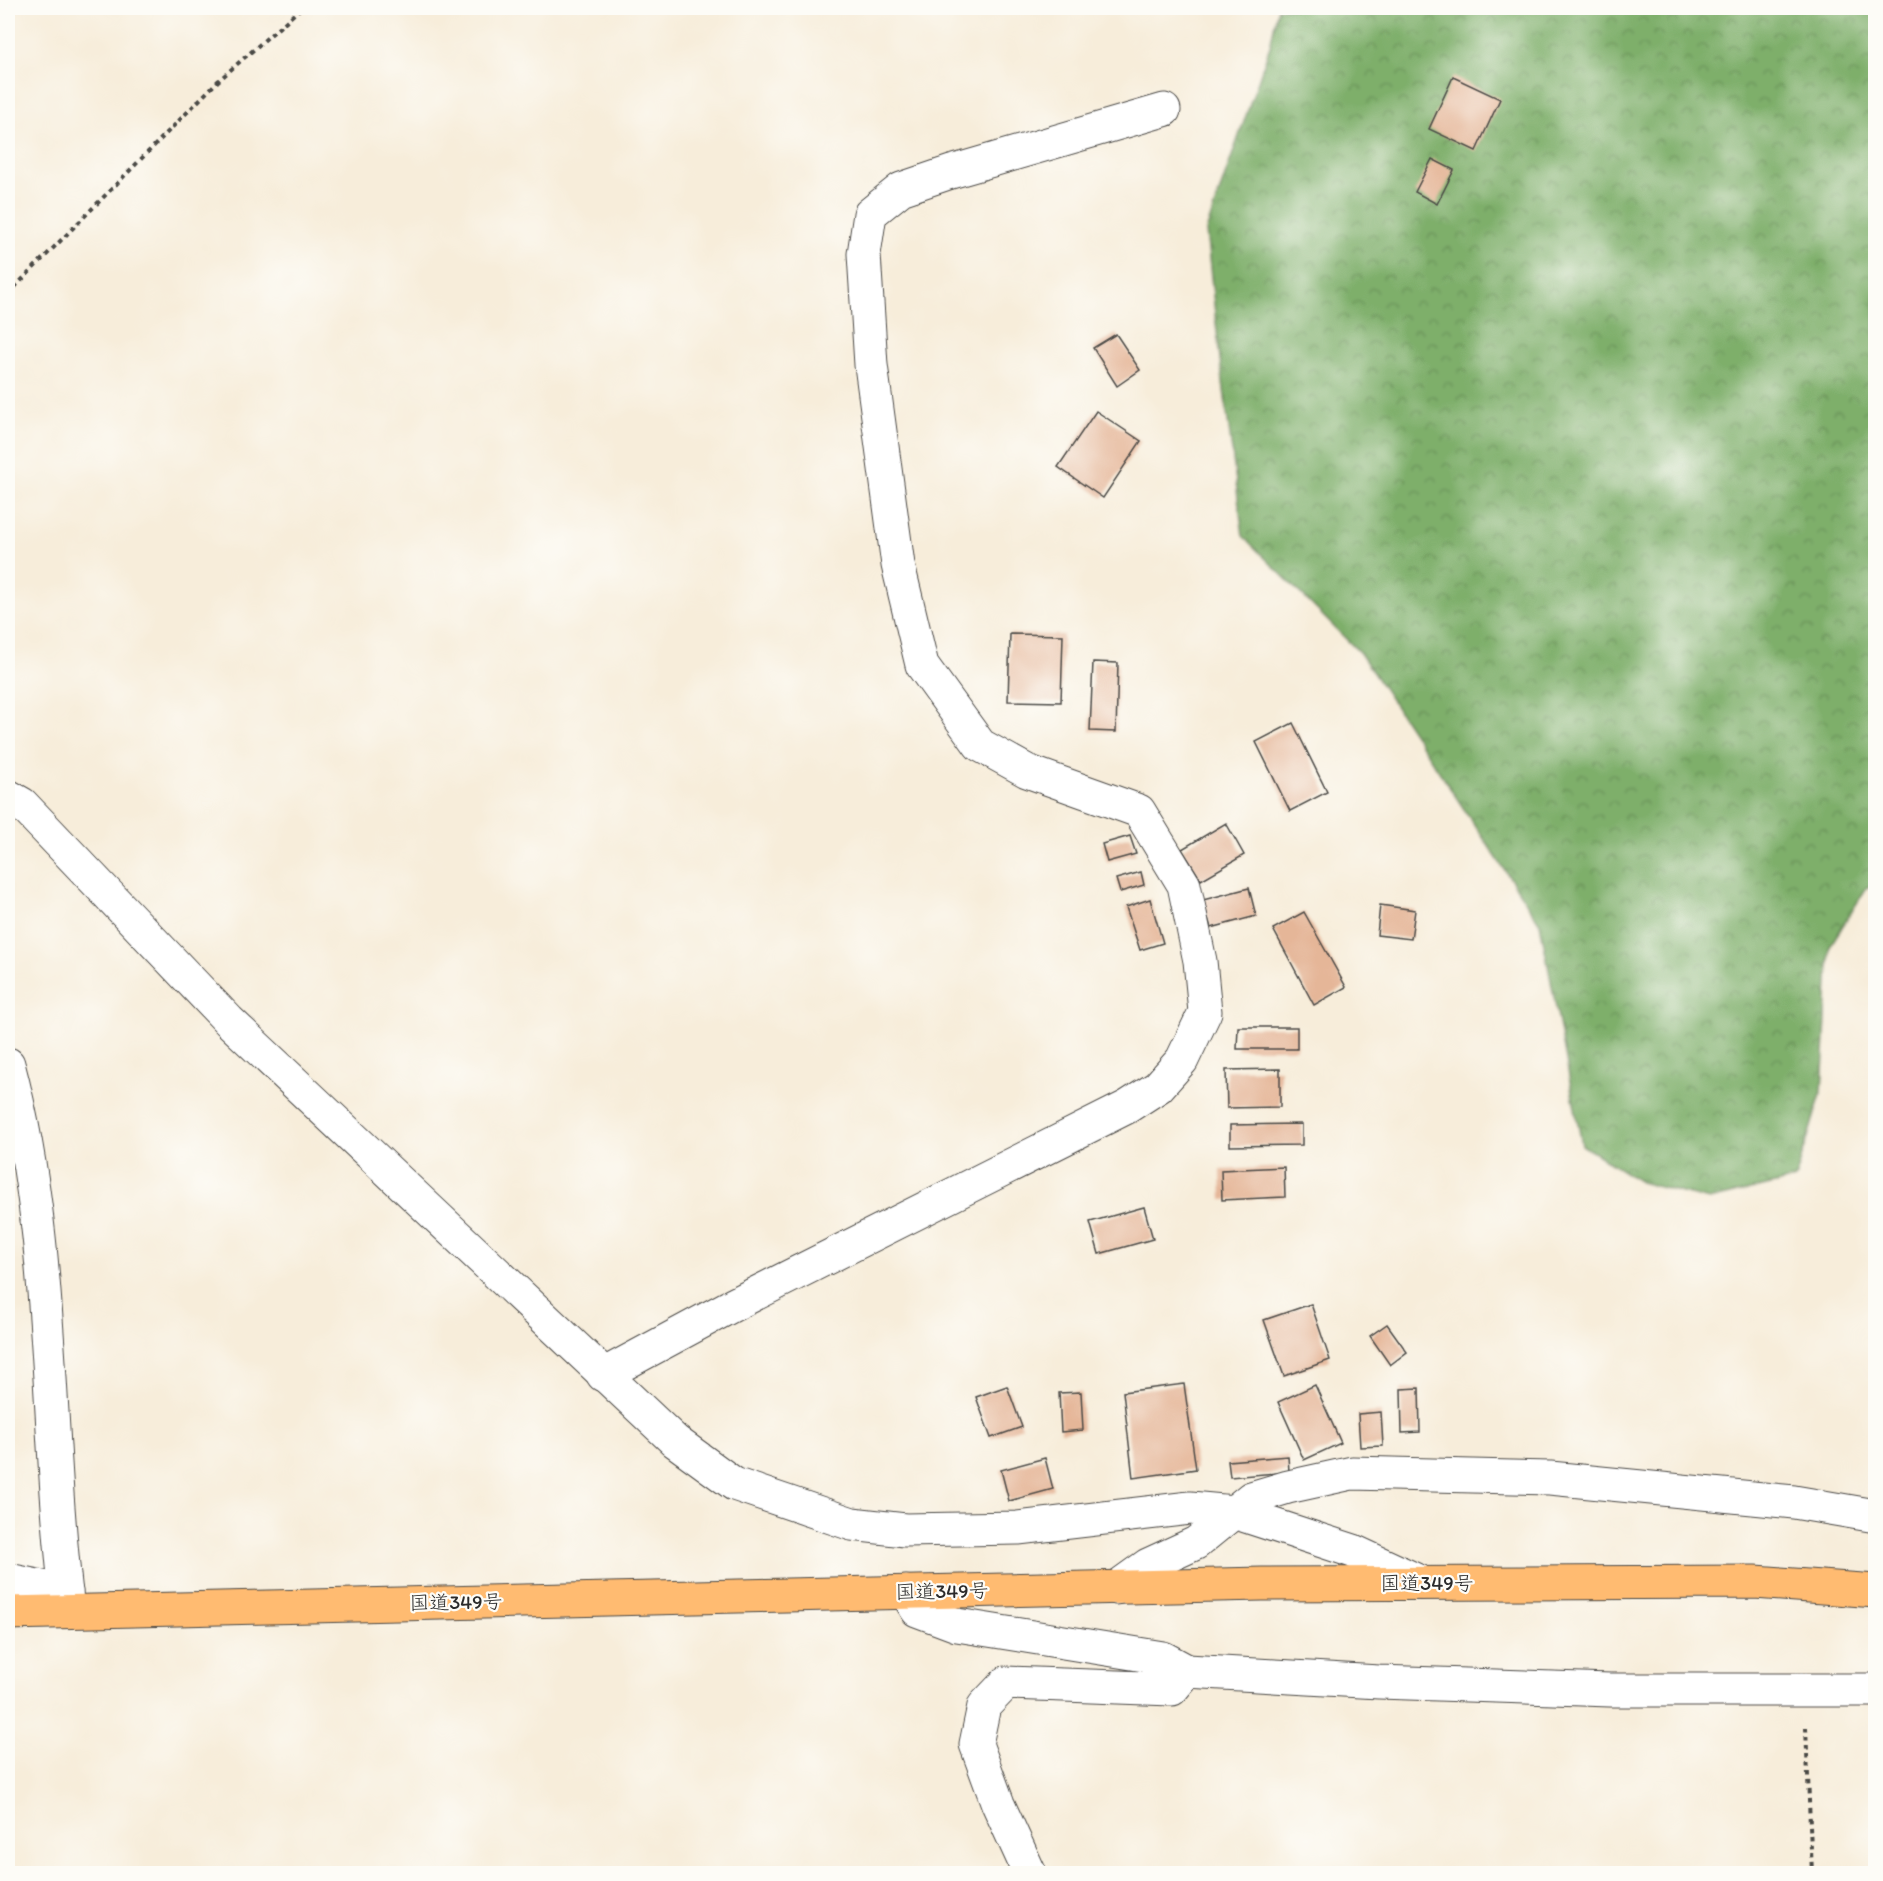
<svg xmlns="http://www.w3.org/2000/svg" width="1883" height="1881" font-family="Itim,'Klee One',sans-serif">
<defs>
<pattern id="forest-crowns" width="20" height="18" patternUnits="userSpaceOnUse" patternTransform="scale(1.5)"><rect width="20" height="18" fill="#7eaf6a"/><path d="M2 6a3 3 0 1 1 6 0M12 15a3 3 0 1 1 6 0" fill="none" stroke="#678f57"/></pattern>
</defs>
<rect width="100%" height="100%" fill="#fdfcf7"/>
<filter id="ink" filterUnits="userSpaceOnUse"><feTurbulence type="fractalNoise" baseFrequency=".0167" numOctaves="2"/><feDisplacementMap in="SourceGraphic" scale="12" xChannelSelector="R" yChannelSelector="G"/><feConvolveMatrix kernelMatrix="1 2 1 2 8 2 1 2 1" color-interpolation-filters="sRGB"/></filter>
<filter id="wash" filterUnits="userSpaceOnUse"><feTurbulence type="fractalNoise" baseFrequency=".008" numOctaves="4" result="noise"/><feDisplacementMap in="SourceGraphic" scale="24" xChannelSelector="R" yChannelSelector="G"/><feGaussianBlur stdDeviation="1.35" result="paint"/><feColorMatrix in="noise" values="0 0 0 0 0 0 0 0 0 0 0 0 0 0 0 0 0 1.4 0 .05"/><feComposite in="paint" operator="in"/></filter>
<g filter="url(#wash)">
<rect width="100%" height="100%" fill="#f7edda"/>
<path fill="url(#forest-crowns)" stroke="#546d4a" stroke-width="1.5" d="M 1278,8 L 1875,8 L 1875,886 L 1867,887 L 1830,946 L 1822,1091 L 1795,1179 L 1709,1200 L 1640,1182 L 1582,1145 L 1540,923 L 1360,653 L 1243,536 L 1220,359 L 1206,231 L 1270,46 Z"/>
<g id="blocks">
<g fill="#e5b698">
<path d="M 1453,77 L 1500,99 L 1476,151 L 1429,129 Z"/>
<path d="M 1432,159 L 1454,170 L 1437,204 L 1415,192 Z"/>
<path d="M 1116,334 L 1140,370 L 1117,386 L 1093,348 Z"/>
<path d="M 1096,411 L 1141,441 L 1103,498 L 1058,467 Z"/>
<path d="M 1010,634 L 1063,635 L 1061,702 L 1008,701 Z"/>
<path d="M 1093,662 L 1118,663 L 1116,732 L 1090,731 Z"/>
<path d="M 1293,723 L 1327,792 L 1290,811 L 1256,742 Z"/>
<path d="M 1226,823 L 1244,855 L 1201,880 L 1182,849 Z"/>
<path d="M 1130,836 L 1136,854 L 1107,862 L 1102,844 Z"/>
<path d="M 1141,872 L 1144,885 L 1120,892 L 1116,879 Z"/>
<path d="M 1249,888 L 1256,916 L 1211,928 L 1203,900 Z"/>
<path d="M 1150,899 L 1163,943 L 1140,950 L 1126,907 Z"/>
<path d="M 1380,905 L 1415,910 L 1411,939 L 1377,935 Z"/>
<path d="M 1304,912 L 1346,987 L 1314,1005 L 1273,929 Z"/>
<path d="M 1238,1027 L 1297,1027 L 1297,1049 L 1237,1049 Z"/>
<path d="M 1280,1069 L 1280,1107 L 1227,1108 L 1226,1070 Z"/>
<path d="M 1302,1124 L 1302,1145 L 1230,1146 L 1230,1125 Z"/>
<path d="M 1284,1167 L 1285,1197 L 1222,1200 L 1221,1170 Z"/>
<path d="M 1144,1207 L 1153,1239 L 1099,1254 L 1090,1222 Z"/>
<path d="M 1311,1304 L 1330,1360 L 1284,1376 L 1264,1320 Z"/>
<path d="M 1387,1324 L 1407,1352 L 1390,1365 L 1370,1336 Z"/>
<path d="M 1184,1384 L 1196,1469 L 1133,1478 L 1123,1392 Z"/>
<path d="M 1315,1385 L 1341,1443 L 1304,1460 L 1278,1402 Z"/>
<path d="M 1007,1386 L 1022,1427 L 991,1438 L 976,1397 Z"/>
<path d="M 1419,1388 L 1420,1432 L 1402,1433 L 1401,1389 Z"/>
<path d="M 1081,1392 L 1083,1430 L 1061,1432 L 1059,1393 Z"/>
<path d="M 1381,1412 L 1383,1446 L 1360,1447 L 1358,1414 Z"/>
<path d="M 1288,1456 L 1289,1472 L 1230,1477 L 1228,1461 Z"/>
<path d="M 1045,1458 L 1053,1489 L 1009,1501 L 1001,1470 Z"/>
</g>
</g>
</g>
<g filter="url(#ink)">
<use href="#blocks" fill-opacity="0" stroke="#4a4845" stroke-width="1.5"/>
<g fill="none" stroke-linecap="round" stroke-linejoin="round">
<g stroke="#4a4845" stroke-width="35">
<g id="minor">
<path d="M 8,796 L 22,804 L 229,1021 L 675,1441 L 734,1484 L 852,1524 L 905,1530 L 1018,1528 L 1190,1508 L 1234,1512 L 1353,1551 L 1422,1583"/>
<path d="M 8,1064 C 56,1242 45,1429 68,1610"/>
<path d="M 603,1375 L 731,1306 L 1127,1107 L 1158,1087 L 1182,1060 L 1205,1012 L 1200,961 L 1184,885 L 1139,811 L 1027,771 L 980,745 L 922,665 L 898,565 L 871,365 L 864,254 L 870,214 L 901,189 L 951,172 L 1164,110"/>
<path d="M 8,1580 L 66,1592"/>
<path d="M 1116,1588 L 1148,1565 L 1196,1543 L 1251,1498 L 1288,1487 L 1352,1473 L 1550,1478 L 1794,1502 L 1876,1516"/>
<path d="M 906,1592 L 917,1610 L 957,1625 L 1163,1658 L 1187,1671 L 1172,1689 L 1006,1683 L 984,1706 L 976,1744 L 998,1804 L 1030,1874"/>
<path d="M 1187,1671 L 1379,1682 L 1610,1690 L 1876,1690"/>
</g>
</g>
<g stroke="#4a4845" stroke-width="35">
<path id="highway" d="M 8,1613 L 1262,1584 L 1755,1582 L 1876,1591"/>
</g>
<g stroke="#4a4845" stroke-width="4" stroke-dasharray="4.5 4.5" stroke-linecap="butt">
<path d="M 8,294 L 218,81 L 301,8"/>
<path d="M 1806,1727 L 1812,1874"/>
</g>
<use href="#minor" stroke="#fff" stroke-width="33"/>
<use href="#highway" stroke="#ffbb71" stroke-width="33"/>
</g>
</g>
<g text-anchor="middle" dominant-baseline="central" stroke-width="4.5" stroke-linejoin="round" paint-order="stroke">
<g font-size="20" fill="#2b2b2b" stroke="#fdfcf7">
<text x="1427" y="1583">国道349号</text>
<text transform="translate(942 1591) rotate(-1)">国道349号</text>
<text transform="translate(456 1602) rotate(-1)">国道349号</text>
</g>
</g>
<rect width="1883" height="1881" fill="none" stroke="#fdfcf7" stroke-width="30"/>
</svg>
